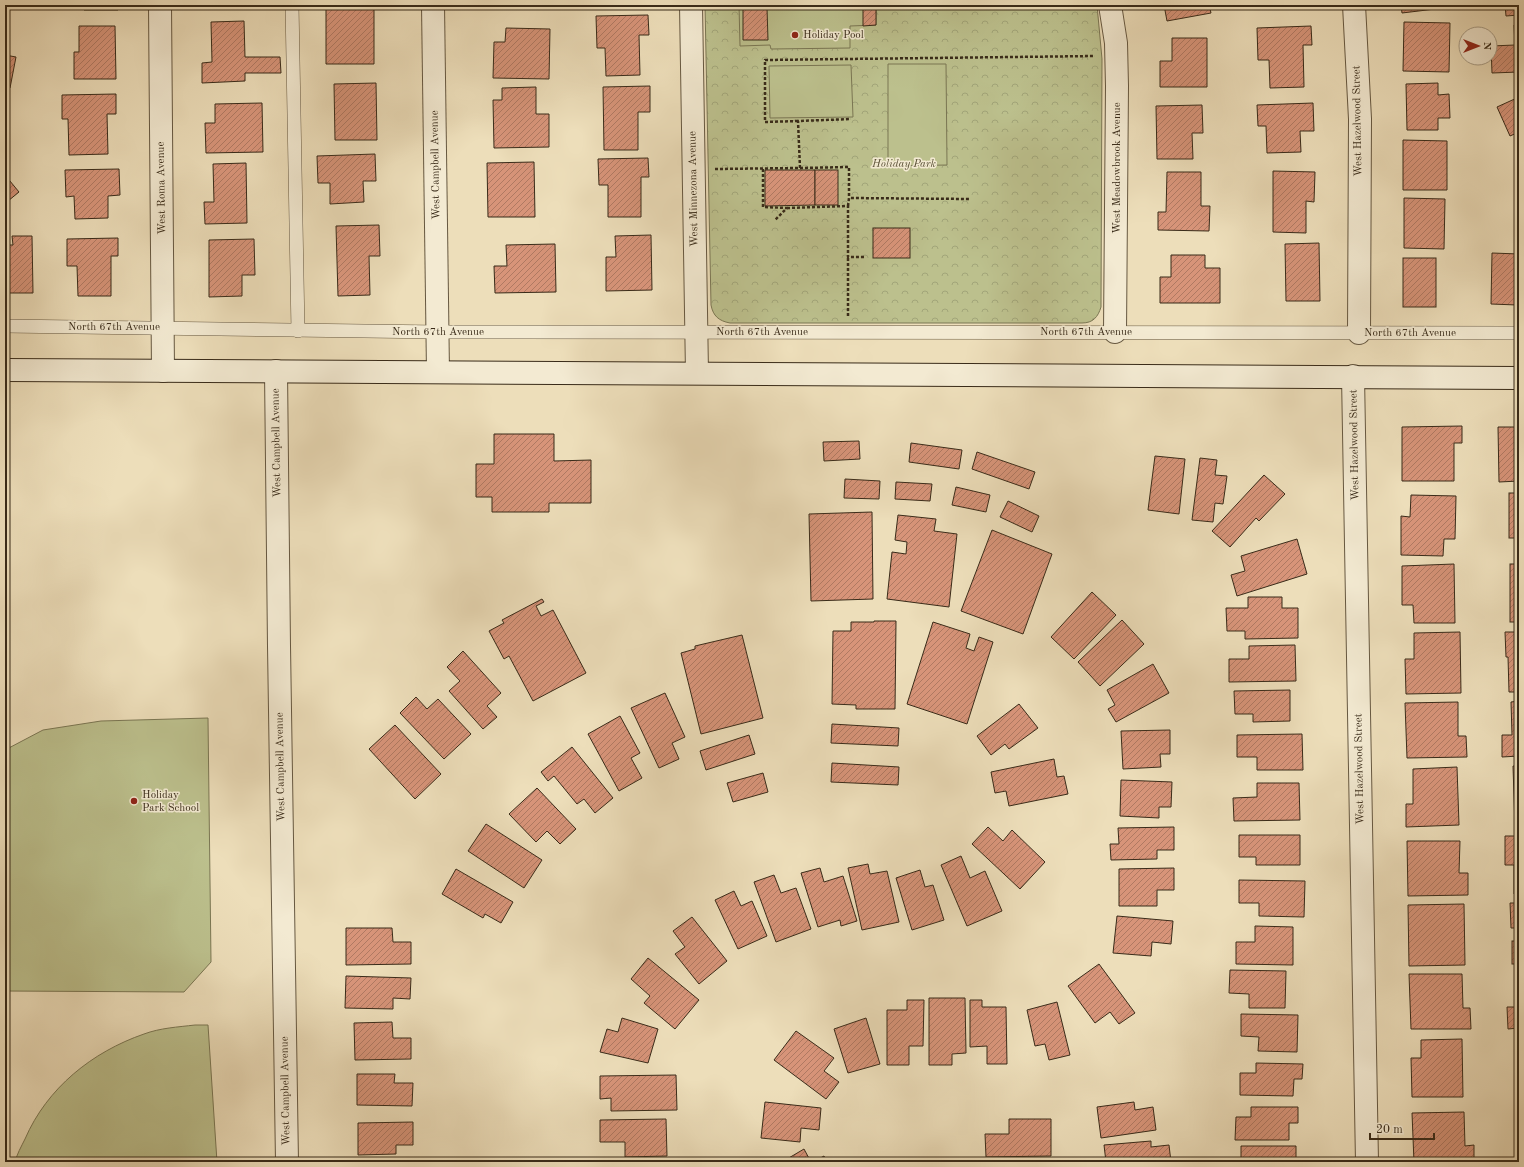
<svg xmlns="http://www.w3.org/2000/svg" width="1524" height="1167" font-family="'Old Standard TT',serif">
<defs>
<pattern id="park-crowns" width="20" height="18" patternUnits="userSpaceOnUse"><rect width="20" height="18" fill="#bcc08d"/><path d="M2 6a3 3 0 1 1 6 0M12 15a3 3 0 1 1 6 0" fill="none" stroke="#a2a579"/></pattern>
<pattern id="building-hatch" width="6" height="6" patternUnits="userSpaceOnUse"><rect width="6" height="6" fill="#d79479"/><path d="M-1 1l2-2M0 6l6-6M5 7l2-2" fill="none" stroke="#af7962"/></pattern>
</defs>
<rect width="100%" height="100%" fill="#eddeba"/>
<filter id="stains"><feTurbulence type="fractalNoise" baseFrequency=".005" numOctaves="4"/><feColorMatrix values="0 0 0 0 .2 0 0 0 0 .09 0 0 0 0 .02 0 0 0 .5 -.17"/></filter>
<radialGradient id="worn" r=".72"><stop offset=".6" stop-color="#630" stop-opacity="0"/><stop offset="1" stop-color="#630" stop-opacity=".3"/></radialGradient>
<path fill="url(#park-crowns)" stroke="#7a7653" d="M 705,5 L 1097,5 L 1102,59 L 1101,307 C 1098,317 1093,323 1082,323 L 730,323 C 719,321 713,316 711,305 Z"/>
<g fill="#bcc08d" stroke="#7a7653">
<path d="M 739,5 L 863,5 L 863,9 L 876,9 L 876,25 L 850,26 L 850,48 L 771,49 L 770,45 L 740,46 Z"/>
<path d="M 888,64 L 946,64 L 947,165 L 888,166 Z"/>
<path d="M 851,65 L 853,117 L 770,118 L 769,66 Z"/>
<path d="M 208,718 L 211,962 L 184,992 L 5,991 L 5,750 L 43,730 L 101,721 Z"/>
<path d="M 195,1025 L 208,1025 L 217,1162 L 15,1162 C 17,1154 21,1147 25,1139 C 47,1088 92,1052 144,1034 C 160,1028 178,1027 195,1025 Z"/>
</g>
<g fill="url(#building-hatch)" stroke="#392b19">
<path d="M 5,5 L 10,5 L 5,11 Z"/>
<path d="M 83,5 L 118,5 L 118,10 L 84,10 Z"/>
<path d="M 201,5 L 237,5 L 237,7 L 201,8 Z"/>
<path d="M 1164,5 L 1209,5 L 1211,13 L 1167,21 Z"/>
<path d="M 1401,5 L 1434,5 L 1435,9 L 1402,13 Z"/>
<path d="M 1505,5 L 1519,5 L 1519,15 L 1506,16 Z"/>
<path d="M 374,8 L 374,64 L 326,64 L 326,9 Z"/>
<path d="M 743,8 L 767,8 L 768,40 L 743,40 Z"/>
<path d="M 863,9 L 876,9 L 876,25 L 863,26 Z"/>
<path d="M 648,15 L 649,35 L 639,35 L 640,75 L 606,76 L 605,48 L 597,48 L 596,16 Z"/>
<path d="M 244,21 L 245,57 L 280,57 L 281,73 L 245,73 L 245,81 L 202,83 L 202,63 L 212,62 L 211,22 Z"/>
<path d="M 1404,22 L 1450,23 L 1449,72 L 1403,71 Z"/>
<path d="M 1514,25 L 1519,25 L 1519,72 L 1492,73 L 1491,46 L 1515,45 Z"/>
<path d="M 79,26 L 115,26 L 116,79 L 74,79 L 74,52 L 79,52 Z"/>
<path d="M 1311,26 L 1312,45 L 1303,45 L 1304,87 L 1270,88 L 1269,60 L 1258,60 L 1257,28 Z"/>
<path d="M 506,28 L 550,29 L 549,79 L 493,78 L 494,42 L 505,42 Z"/>
<path d="M 1172,38 L 1207,38 L 1207,87 L 1160,87 L 1160,61 L 1172,61 Z"/>
<path d="M 5,55 L 16,57 L 10,88 L 5,87 Z"/>
<path d="M 376,83 L 377,140 L 335,140 L 334,84 Z"/>
<path d="M 1438,83 L 1438,95 L 1449,94 L 1450,118 L 1438,118 L 1438,130 L 1407,130 L 1406,84 Z"/>
<path d="M 650,86 L 650,112 L 638,112 L 638,150 L 604,150 L 603,87 Z"/>
<path d="M 536,87 L 536,114 L 549,114 L 549,147 L 494,148 L 493,100 L 502,100 L 502,88 Z"/>
<path d="M 116,94 L 116,114 L 107,114 L 108,154 L 69,155 L 68,119 L 62,119 L 62,95 Z"/>
<path d="M 1519,97 L 1519,132 L 1510,136 L 1497,107 Z"/>
<path d="M 262,103 L 263,152 L 206,153 L 205,123 L 215,123 L 215,104 Z"/>
<path d="M 1313,103 L 1314,131 L 1300,131 L 1301,152 L 1267,153 L 1266,126 L 1258,126 L 1257,105 Z"/>
<path d="M 1202,105 L 1203,133 L 1192,133 L 1193,159 L 1157,159 L 1156,106 Z"/>
<path d="M 1403,140 L 1447,141 L 1447,190 L 1403,190 Z"/>
<path d="M 375,154 L 376,181 L 363,181 L 364,202 L 330,204 L 330,183 L 318,183 L 317,156 Z"/>
<path d="M 648,158 L 649,177 L 641,177 L 641,217 L 608,217 L 608,185 L 599,185 L 598,159 Z"/>
<path d="M 534,162 L 535,217 L 488,217 L 487,163 Z"/>
<path d="M 246,163 L 247,223 L 205,224 L 204,202 L 214,202 L 213,164 Z"/>
<path d="M 119,169 L 120,195 L 108,196 L 108,218 L 75,219 L 74,196 L 66,197 L 65,170 Z"/>
<path d="M 765,170 L 815,170 L 815,205 L 765,206 Z"/>
<rect x="815" y="170" width="23" height="35"/>
<path d="M 1273,171 L 1315,172 L 1314,202 L 1306,201 L 1306,233 L 1273,232 Z"/>
<path d="M 1167,172 L 1201,172 L 1201,206 L 1210,206 L 1209,231 L 1158,230 L 1158,212 L 1166,212 Z"/>
<path d="M 5,175 L 19,192 L 8,201 L 5,197 Z"/>
<path d="M 1404,198 L 1445,199 L 1444,249 L 1404,248 Z"/>
<path d="M 379,225 L 380,256 L 369,256 L 370,295 L 338,296 L 336,226 Z"/>
<rect x="873" y="228" width="37" height="30"/>
<path d="M 651,235 L 652,290 L 606,291 L 606,257 L 616,257 L 615,236 Z"/>
<path d="M 12,236 L 32,236 L 33,293 L 7,293 L 7,280 L 5,280 L 5,245 L 13,245 Z"/>
<path d="M 118,238 L 118,256 L 111,256 L 111,296 L 78,296 L 77,266 L 67,266 L 67,239 Z"/>
<path d="M 254,239 L 255,275 L 242,275 L 242,296 L 209,297 L 209,240 Z"/>
<path d="M 1319,243 L 1320,301 L 1286,301 L 1285,244 Z"/>
<path d="M 555,244 L 556,292 L 495,293 L 494,266 L 507,266 L 506,245 Z"/>
<path d="M 1492,253 L 1519,254 L 1519,297 L 1517,297 L 1517,305 L 1491,304 Z"/>
<path d="M 1171,255 L 1205,255 L 1205,268 L 1220,268 L 1220,303 L 1160,303 L 1160,277 L 1171,277 Z"/>
<rect x="1403" y="258" width="33" height="49"/>
<path d="M 1462,426 L 1462,443 L 1454,443 L 1454,481 L 1402,481 L 1402,427 Z"/>
<path d="M 1498,427 L 1519,427 L 1519,481 L 1499,482 Z"/>
<path d="M 494,434 L 554,434 L 554,461 L 591,460 L 591,503 L 549,503 L 549,512 L 492,512 L 492,497 L 476,497 L 476,464 L 494,464 Z"/>
<path d="M 859,441 L 860,459 L 824,461 L 823,442 Z"/>
<path d="M 911,443 L 962,450 L 959,469 L 909,462 Z"/>
<path d="M 977,452 L 1035,472 L 1029,489 L 972,469 Z"/>
<path d="M 1155,456 L 1185,459 L 1179,514 L 1148,510 Z"/>
<path d="M 1200,458 L 1217,460 L 1215,475 L 1227,476 L 1223,504 L 1215,503 L 1213,522 L 1192,520 Z"/>
<path d="M 1264,475 L 1285,494 L 1259,521 L 1256,518 L 1230,547 L 1212,531 Z"/>
<path d="M 845,479 L 880,481 L 879,499 L 844,498 Z"/>
<path d="M 896,482 L 932,484 L 930,501 L 895,499 Z"/>
<path d="M 956,487 L 990,495 L 986,512 L 952,505 Z"/>
<rect x="1509" y="493" width="10" height="45"/>
<path d="M 1411,495 L 1456,496 L 1455,539 L 1444,539 L 1443,556 L 1401,555 L 1401,516 L 1410,517 Z"/>
<path d="M 1008,501 L 1039,516 L 1032,532 L 1000,517 Z"/>
<path d="M 872,512 L 873,599 L 811,601 L 809,514 Z"/>
<path d="M 898,515 L 936,519 L 934,531 L 957,534 L 949,607 L 887,599 L 892,552 L 906,554 L 907,542 L 895,540 Z"/>
<path d="M 992,530 L 1052,554 L 1023,634 L 961,611 Z"/>
<path d="M 1297,539 L 1307,574 L 1237,596 L 1231,575 L 1245,571 L 1241,556 Z"/>
<path d="M 1454,564 L 1455,623 L 1414,623 L 1413,605 L 1402,605 L 1402,566 Z"/>
<rect x="1510" y="564" width="9" height="58"/>
<path d="M 1092,592 L 1116,615 L 1074,659 L 1051,637 Z"/>
<path d="M 1248,597 L 1282,597 L 1282,608 L 1298,608 L 1298,638 L 1245,639 L 1245,631 L 1227,631 L 1226,608 L 1248,608 Z"/>
<path d="M 542,599 L 544,602 L 536,606 L 541,616 L 553,610 L 586,673 L 533,701 L 509,656 L 504,659 L 489,631 L 504,623 L 502,620 Z"/>
<path d="M 1122,620 L 1144,644 L 1100,686 L 1078,662 Z"/>
<path d="M 874,621 L 896,621 L 895,709 L 856,709 L 856,705 L 832,704 L 833,631 L 851,631 L 851,622 L 874,622 Z"/>
<path d="M 933,622 L 970,634 L 966,648 L 974,651 L 979,637 L 993,642 L 967,724 L 907,704 Z"/>
<path d="M 1460,632 L 1461,693 L 1406,694 L 1405,659 L 1414,659 L 1414,633 Z"/>
<path d="M 1505,632 L 1519,632 L 1519,692 L 1509,692 L 1508,657 L 1506,657 Z"/>
<path d="M 742,635 L 763,718 L 701,734 L 681,653 L 695,649 L 695,646 Z"/>
<path d="M 1295,645 L 1296,681 L 1229,682 L 1229,659 L 1249,659 L 1249,646 Z"/>
<path d="M 463,651 L 501,693 L 487,706 L 497,717 L 483,729 L 449,691 L 460,681 L 447,667 Z"/>
<path d="M 1153,664 L 1169,693 L 1116,722 L 1108,709 L 1115,705 L 1107,690 Z"/>
<path d="M 1290,690 L 1290,721 L 1253,722 L 1253,714 L 1235,714 L 1234,691 Z"/>
<path d="M 665,693 L 685,737 L 672,743 L 679,759 L 659,768 L 631,708 Z"/>
<path d="M 416,697 L 427,709 L 438,699 L 471,734 L 444,759 L 400,713 Z"/>
<path d="M 1519,701 L 1519,756 L 1502,757 L 1502,735 L 1512,735 L 1511,702 Z"/>
<path d="M 1458,702 L 1458,736 L 1466,736 L 1467,757 L 1407,758 L 1405,703 Z"/>
<path d="M 1019,704 L 1038,728 L 1009,749 L 1005,744 L 991,755 L 977,736 Z"/>
<path d="M 620,716 L 640,753 L 631,758 L 642,778 L 619,791 L 588,734 Z"/>
<path d="M 832,724 L 899,728 L 898,746 L 831,743 Z"/>
<path d="M 395,725 L 441,774 L 415,799 L 369,749 Z"/>
<path d="M 1170,730 L 1170,754 L 1160,754 L 1161,767 L 1123,769 L 1121,731 Z"/>
<path d="M 1302,734 L 1303,770 L 1257,770 L 1257,757 L 1237,757 L 1237,735 Z"/>
<path d="M 749,735 L 755,754 L 706,770 L 700,751 Z"/>
<path d="M 572,747 L 613,798 L 595,813 L 584,799 L 577,804 L 554,776 L 548,781 L 541,772 Z"/>
<path d="M 1054,759 L 1057,777 L 1064,776 L 1068,794 L 1009,806 L 1006,791 L 995,793 L 991,772 Z"/>
<path d="M 832,763 L 899,767 L 898,785 L 831,782 Z"/>
<path d="M 1513,766 L 1519,766 L 1519,827 L 1515,827 Z"/>
<path d="M 1457,767 L 1459,825 L 1406,827 L 1406,804 L 1413,804 L 1413,769 Z"/>
<path d="M 763,773 L 768,792 L 733,802 L 727,783 Z"/>
<path d="M 1121,780 L 1172,782 L 1171,807 L 1159,807 L 1159,818 L 1120,816 Z"/>
<path d="M 1257,783 L 1299,783 L 1300,820 L 1234,821 L 1233,798 L 1257,797 Z"/>
<path d="M 537,788 L 576,829 L 560,844 L 547,831 L 536,842 L 509,814 Z"/>
<path d="M 486,824 L 542,860 L 524,888 L 468,851 Z"/>
<path d="M 988,827 L 1003,841 L 1012,830 L 1045,862 L 1020,889 L 972,844 Z"/>
<path d="M 1174,827 L 1174,850 L 1157,850 L 1157,859 L 1111,860 L 1110,844 L 1119,844 L 1118,828 Z"/>
<path d="M 1239,835 L 1300,835 L 1300,865 L 1256,865 L 1256,857 L 1239,857 Z"/>
<path d="M 1505,836 L 1519,836 L 1519,894 L 1514,894 L 1514,865 L 1505,865 Z"/>
<path d="M 1407,841 L 1460,841 L 1459,873 L 1468,873 L 1468,895 L 1408,896 Z"/>
<path d="M 961,856 L 970,878 L 985,871 L 1002,911 L 967,926 L 941,865 Z"/>
<path d="M 868,864 L 870,874 L 887,871 L 899,922 L 862,930 L 848,868 Z"/>
<path d="M 820,868 L 824,882 L 843,876 L 857,921 L 841,926 L 840,920 L 818,927 L 801,873 Z"/>
<path d="M 1174,868 L 1174,890 L 1157,890 L 1157,906 L 1119,906 L 1119,869 Z"/>
<path d="M 456,869 L 513,902 L 501,923 L 485,914 L 483,918 L 442,894 Z"/>
<path d="M 920,870 L 925,887 L 933,885 L 944,920 L 912,930 L 896,878 Z"/>
<path d="M 774,875 L 781,893 L 796,888 L 811,929 L 776,942 L 754,882 Z"/>
<path d="M 1239,880 L 1305,881 L 1304,917 L 1259,916 L 1259,903 L 1239,903 Z"/>
<path d="M 734,891 L 741,906 L 752,901 L 767,936 L 738,949 L 715,900 Z"/>
<path d="M 1510,903 L 1519,903 L 1519,928 L 1511,928 Z"/>
<path d="M 1464,904 L 1465,965 L 1409,966 L 1408,905 Z"/>
<path d="M 1117,916 L 1173,921 L 1171,944 L 1152,942 L 1151,956 L 1113,953 Z"/>
<path d="M 692,917 L 727,961 L 699,984 L 675,954 L 685,947 L 673,931 Z"/>
<path d="M 1255,926 L 1293,927 L 1293,965 L 1236,964 L 1236,942 L 1255,942 Z"/>
<path d="M 346,928 L 392,928 L 393,942 L 411,942 L 411,964 L 346,965 Z"/>
<rect x="1512" y="941" width="7" height="23"/>
<path d="M 648,958 L 699,1000 L 675,1029 L 644,1003 L 650,996 L 631,979 Z"/>
<path d="M 1099,964 L 1135,1013 L 1119,1024 L 1110,1012 L 1095,1023 L 1068,986 Z"/>
<path d="M 1230,970 L 1286,971 L 1285,1008 L 1249,1008 L 1249,994 L 1229,993 Z"/>
<path d="M 1516,973 L 1519,973 L 1519,1028 L 1508,1029 L 1507,1007 L 1517,1007 Z"/>
<path d="M 1409,974 L 1462,974 L 1463,1008 L 1470,1008 L 1471,1029 L 1411,1029 Z"/>
<path d="M 346,976 L 411,978 L 410,999 L 393,998 L 393,1009 L 345,1008 Z"/>
<path d="M 929,998 L 965,998 L 966,1053 L 952,1054 L 952,1065 L 929,1065 Z"/>
<path d="M 907,1000 L 924,1000 L 923,1046 L 909,1046 L 909,1065 L 887,1065 L 887,1010 L 907,1010 Z"/>
<path d="M 970,1000 L 982,1000 L 982,1007 L 1006,1007 L 1007,1064 L 987,1064 L 987,1046 L 970,1047 Z"/>
<path d="M 1057,1002 L 1070,1055 L 1049,1060 L 1045,1044 L 1035,1046 L 1027,1010 Z"/>
<path d="M 1241,1014 L 1298,1015 L 1297,1052 L 1258,1051 L 1259,1037 L 1241,1036 Z"/>
<path d="M 622,1018 L 658,1029 L 648,1063 L 600,1052 L 607,1029 L 618,1032 Z"/>
<path d="M 866,1018 L 880,1064 L 848,1073 L 834,1029 Z"/>
<path d="M 392,1022 L 393,1038 L 411,1038 L 411,1059 L 355,1060 L 354,1023 Z"/>
<path d="M 796,1031 L 834,1058 L 824,1071 L 839,1082 L 826,1099 L 774,1060 Z"/>
<rect x="1515" y="1037" width="4" height="19"/>
<path d="M 1462,1039 L 1463,1097 L 1412,1097 L 1411,1058 L 1421,1058 L 1421,1040 Z"/>
<path d="M 1256,1063 L 1303,1064 L 1302,1079 L 1294,1079 L 1293,1096 L 1240,1095 L 1240,1073 L 1256,1073 Z"/>
<path d="M 357,1074 L 395,1074 L 394,1083 L 413,1083 L 412,1106 L 357,1105 Z"/>
<path d="M 676,1075 L 677,1110 L 611,1111 L 611,1098 L 600,1099 L 600,1076 Z"/>
<path d="M 765,1102 L 821,1108 L 819,1130 L 801,1128 L 800,1142 L 761,1138 Z"/>
<path d="M 1134,1102 L 1135,1110 L 1153,1107 L 1156,1130 L 1101,1138 L 1097,1107 Z"/>
<path d="M 1251,1107 L 1298,1107 L 1298,1123 L 1289,1123 L 1289,1140 L 1235,1140 L 1236,1117 L 1251,1117 Z"/>
<path d="M 1464,1112 L 1465,1146 L 1474,1145 L 1474,1162 L 1414,1162 L 1412,1113 Z"/>
<path d="M 666,1119 L 667,1156 L 625,1157 L 625,1142 L 600,1142 L 600,1120 Z"/>
<path d="M 1009,1119 L 1051,1119 L 1051,1156 L 986,1157 L 985,1134 L 1009,1134 Z"/>
<path d="M 413,1122 L 413,1145 L 396,1145 L 396,1154 L 358,1155 L 358,1123 Z"/>
<path d="M 1151,1141 L 1151,1147 L 1169,1145 L 1171,1162 L 1106,1162 L 1104,1145 Z"/>
<path d="M 1241,1146 L 1296,1146 L 1296,1162 L 1305,1162 L 1241,1162 Z"/>
<path d="M 804,1149 L 811,1162 L 782,1162 Z"/>
<path d="M 824,1156 L 827,1162 L 813,1162 Z"/>
</g>
<g fill="none" stroke-linecap="round" stroke-linejoin="round">
<g stroke="#665841" stroke-width="14">
<g id="service">
<path d="M 292,5 L 298,331"/>
<path d="M 5,326 L 438,332 L 1519,333"/>
</g>
</g>
<g stroke="#665841" stroke-width="24">
<g id="minor">
<path d="M 160,5 L 163,371"/>
<path d="M 433,5 L 438,372"/>
<path d="M 691,5 L 697,373"/>
<path d="M 1110,5 L 1116,43 L 1117,86 L 1115,332"/>
<path d="M 1354,5 L 1360,119 L 1359,333"/>
<path d="M 1353,376 L 1367,1162"/>
</g>
</g>
<g stroke="#665841" stroke-width="24">
<path id="tertiary" d="M 276,371 L 279,646 L 287,1162"/>
</g>
<g stroke="#392b19" stroke-width="24">
<path id="secondary" d="M 5,370 L 1519,378"/>
</g>
<g stroke="#392b19" stroke-width="2.5" stroke-dasharray="3 2" stroke-linecap="butt">
<path d="M 798,121 L 765,122 L 765,60 L 1095,56"/>
<path d="M 800,168 L 849,167 L 849,198"/>
<path d="M 715,169 L 800,168 L 798,121 L 851,119"/>
<path d="M 763,169 L 763,207 L 787,208 L 775,220"/>
<path d="M 848,206 L 849,198 L 970,199"/>
<path d="M 787,208 L 848,206 L 848,257 L 865,257"/>
<path d="M 848,316 L 848,257"/>
</g>
<use href="#service" stroke="#f3ead2" stroke-width="13"/>
<use href="#minor" stroke="#f3ead2" stroke-width="22"/>
<use href="#tertiary" stroke="#f3ead2" stroke-width="22"/>
<use href="#secondary" stroke="#f3ead2" stroke-width="22"/>
</g>
<g fill="#8f2418" stroke="#f3ead2" stroke-width="1.5">
<circle cx="795" cy="35" r="4"/>
<circle cx="134" cy="801" r="4"/>
</g>
<g text-anchor="middle" dominant-baseline="central" stroke-width="3" stroke-linejoin="round" paint-order="stroke">
<g font-size="11" fill="#392b19" stroke="#f3ead2" text-anchor="start">
<text x="803" y="35">Holiday Pool</text>
<text x="142" y="795">Holiday<tspan x="142" dy="13">Park School</tspan></text>
</g>
<g font-size="11" fill="#392b19" stroke="#f3ead2">
<text transform="translate(1358 121) rotate(-91)">West Hazelwood Street</text>
<text transform="translate(436 165) rotate(-91)">West Campbell Avenue</text>
<text transform="translate(1117 168) rotate(-90)">West Meadowbrook Avenue</text>
<text transform="translate(162 188) rotate(-91)">West Roma Avenue</text>
<text transform="translate(694 189) rotate(-91)">West Minnezona Avenue</text>
<text x="114" y="327">North 67th Avenue</text>
<text x="438" y="332">North 67th Avenue</text>
<text x="762" y="332">North 67th Avenue</text>
<text x="1086" y="332">North 67th Avenue</text>
<text x="1410" y="333">North 67th Avenue</text>
<text transform="translate(277 443) rotate(-91)">West Campbell Avenue</text>
<text transform="translate(1355 445) rotate(-91)">West Hazelwood Street</text>
<text transform="translate(281 767) rotate(-91)">West Campbell Avenue</text>
<text transform="translate(1360 769) rotate(-91)">West Hazelwood Street</text>
<text transform="translate(286 1091) rotate(-91)">West Campbell Avenue</text>
</g>
<g font-size="11" font-style="italic" fill="#5a5036" stroke="#f3ead2">
<text x="904" y="164">Holiday Park</text>
</g>
</g>
<rect width="1524" height="1167" fill="none" stroke="#eddeba" stroke-width="20"/>
<rect x="6" y="6" width="1512" height="1155" fill="none" stroke="#392b19" stroke-width="2"/>
<rect x="10" y="10" width="1504" height="1147" fill="none" stroke="#392b19"/>
<g transform="translate(1478 46) rotate(90)"><circle r="19" fill="#f3ead2" stroke="#a99e88"/>
<path d="M0-3L7 15L0 10L-7 15Z" fill="#8f2418"/>
<text y="-6" font-size="11" font-weight="bold" text-anchor="middle" fill="#392b19">N</text>
</g>
<path d="M1370 1133v6h64v-6" fill="none" stroke="#392b19" stroke-width="2"/>
<text x="1376" y="1133" font-size="12" fill="#392b19" stroke="#f3ead2" stroke-width="3" paint-order="stroke">20 m</text>
<rect width="100%" height="100%" filter="url(#stains)"/>
<rect width="100%" height="100%" fill="url(#worn)"/>
</svg>
